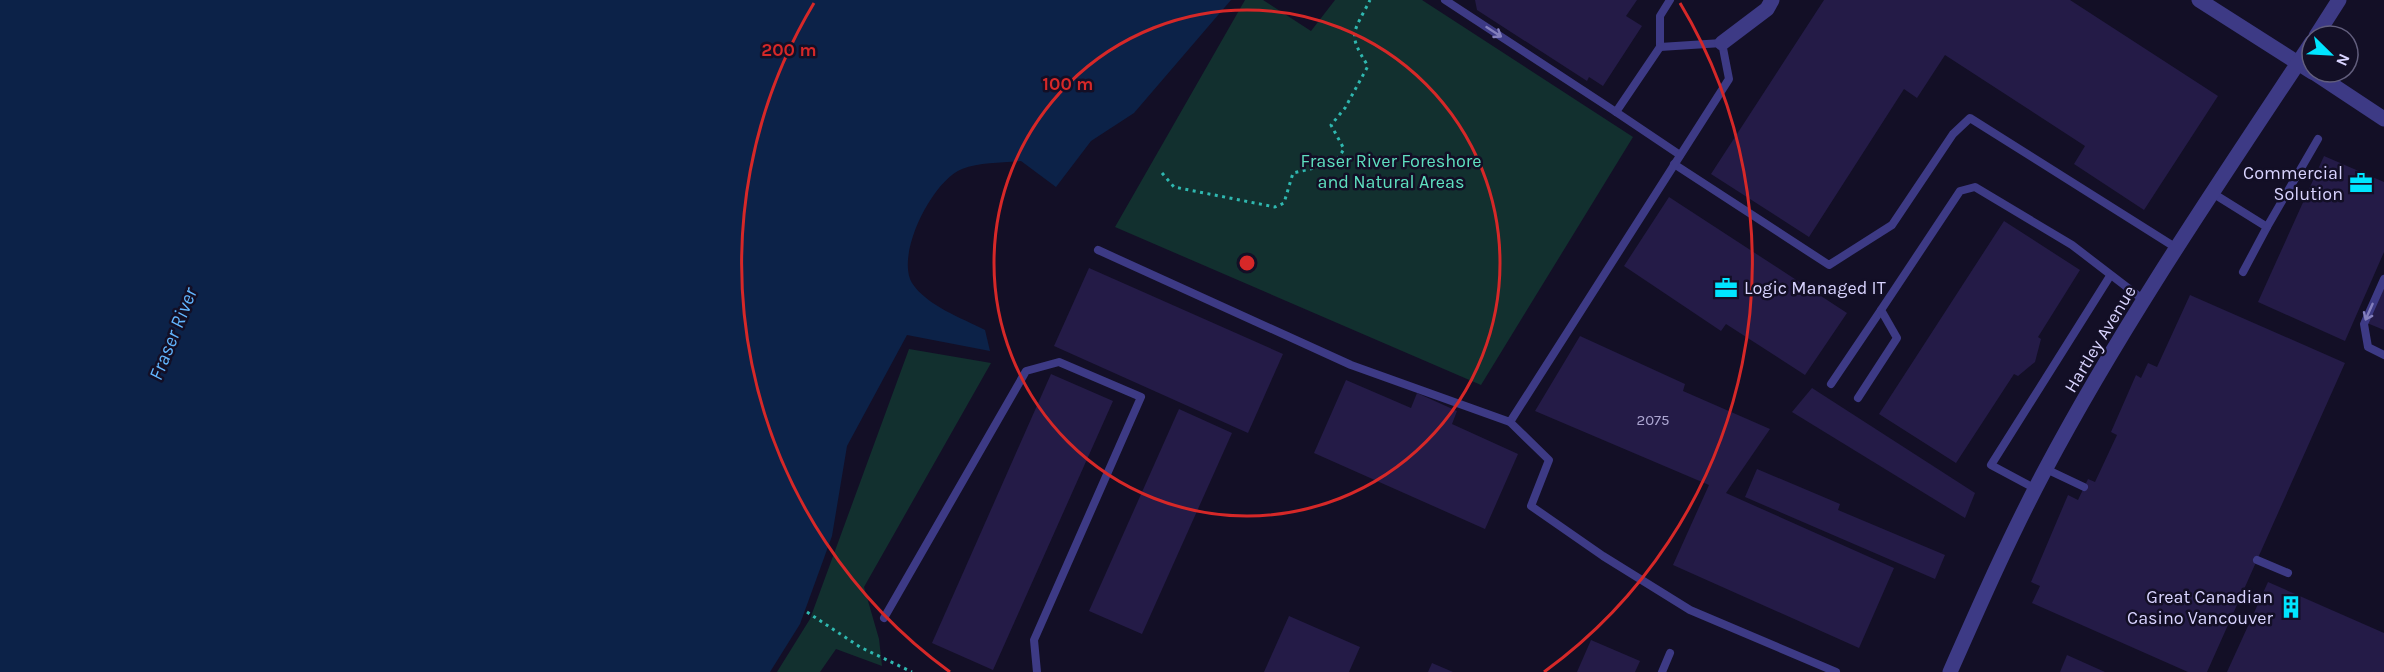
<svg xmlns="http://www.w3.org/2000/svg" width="2384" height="672" font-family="Karla,sans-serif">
<rect width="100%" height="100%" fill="#130f26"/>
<g fill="#12302f">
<path d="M 1245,0 L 1263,0 L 1311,31 L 1335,0 L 1422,0 L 1633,137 L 1481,385 L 1115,227 Z"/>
<path d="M 909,349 L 991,363 L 864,587 L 879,639 L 882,666 L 836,649 L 820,672 L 777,672 L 810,619 Z"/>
</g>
<path fill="#0c2248" d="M 0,0 L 1231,0 L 1134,113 L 1091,141 L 1056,187 L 1021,161 C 1002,163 980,162 962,169 C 933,180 895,254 912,283 C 927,306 962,318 985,330 L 990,351 L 907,335 L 847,446 L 832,536 L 800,624 L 770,672 L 0,672 Z"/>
<g fill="#241b47">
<path d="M 1475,0 L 1637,0 L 1626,16 L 1642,26 L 1603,86 L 1589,77 L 1587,81 L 1477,10 Z"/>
<path d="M 1824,0 L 2070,0 L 2218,96 L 2144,210 L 2074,164 L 2085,146 L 1945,55 L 1917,98 L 1904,89 L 1809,237 L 1711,174 Z"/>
<path d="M 2324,156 L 2384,182 L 2384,252 L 2345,341 L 2258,302 Z"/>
<path d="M 1669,197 L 1847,313 L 1805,375 L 1726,324 L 1721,331 L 1624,266 Z"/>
<path d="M 2004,221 L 2080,270 L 2038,337 L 2041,339 L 2035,362 L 2018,376 L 2014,374 L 1956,463 L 1879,414 Z"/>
<path d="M 1089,268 L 1283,354 L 1248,433 L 1054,346 Z"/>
<path d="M 2384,284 L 2384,330 L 2367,323 Z"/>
<path d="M 2190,295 L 2345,363 L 2207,672 L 2188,672 L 2032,603 L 2040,586 L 2031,582 L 2068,495 L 2078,500 L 2088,479 L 2095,482 L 2117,435 L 2111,432 L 2136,375 L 2141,378 L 2148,363 L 2157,367 Z"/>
<path d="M 1580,336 L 1685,384 L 1683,391 L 1770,429 L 1726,493 L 1894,568 L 1859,648 L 1673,565 L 1709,485 L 1535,411 Z"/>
<path d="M 1051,374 L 1113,401 L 993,670 L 932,643 Z"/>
<path d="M 1346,380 L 1411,408 L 1417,393 L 1457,411 L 1452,424 L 1518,454 L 1485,529 L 1314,453 Z"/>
<path d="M 1812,388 L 1975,493 L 1965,518 L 1792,412 Z"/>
<path d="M 1179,409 L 1232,433 L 1142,634 L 1089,611 Z"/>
<path d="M 1757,469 L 1840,504 L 1838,510 L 1945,555 L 1935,579 L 1745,497 Z"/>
<path d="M 2268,582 L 2384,633 L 2384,672 L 2227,672 Z"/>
<path d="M 1289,616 L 1360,647 L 1349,672 L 1264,672 Z"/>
<path d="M 1591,640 L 1640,661 L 1635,672 L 1577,672 Z"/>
<path d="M 2067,655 L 2105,672 L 2060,672 Z"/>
<path d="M 1432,663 L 1453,672 L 1428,672 Z"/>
</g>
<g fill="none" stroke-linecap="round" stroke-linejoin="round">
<g stroke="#2fb8b0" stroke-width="3" stroke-dasharray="3 4.5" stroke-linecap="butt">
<path d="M 1162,173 L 1174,187 L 1275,207 L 1284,203 L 1293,173 L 1335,163 L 1344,149 L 1331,125 L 1345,108 L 1368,66 C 1347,33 1353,34 1370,0"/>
<path d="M 807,612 L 860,647 L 912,672"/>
</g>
<g stroke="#3d3a85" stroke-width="8">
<path d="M 1445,0 L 1616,112"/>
<path d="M 1670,0 L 1660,16 L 1660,47 L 1616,112 L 1680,155"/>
<path d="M 1674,164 L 1829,265 L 1892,225 L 1953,134 L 1970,118 L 2178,249"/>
<path d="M 2214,194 L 2267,227 L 2243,272"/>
<path d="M 2267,227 L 2318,139"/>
<path d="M 1098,250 L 1351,365 L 1510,422 L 1729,79 L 1722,43 L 1660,47"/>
<path d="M 2384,279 L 2364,324 L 2368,347 L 2384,355"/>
<path d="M 1831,384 L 1881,310"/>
<path d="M 1858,398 L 1897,338 L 1881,310 L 1960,191 L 1975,187 L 2072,245 L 2145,301"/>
<path d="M 1510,422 L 1549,460 L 1531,506 L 1603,556 L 1690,610 L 1836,672"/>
<path d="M 2046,469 L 2084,487"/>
<path d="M 2036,489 L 1991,465 L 2110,276"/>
<path d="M 2257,560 L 2288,573"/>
<path d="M 884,618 L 1026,371 L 1059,362 L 1141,397 L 1034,640 L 1037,672"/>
<path d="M 1662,672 L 1670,653"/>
</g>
<g stroke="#3d3a85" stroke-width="15">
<path d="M 2199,0 L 2312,72"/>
<path d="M 2316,36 L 2339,0"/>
<path d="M 1722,43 L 1767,9 L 1772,0"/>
<path d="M 2313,72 L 2384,119"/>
<path d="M 1950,672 C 1980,604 2010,536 2045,470 C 2123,323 2220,181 2312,42"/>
</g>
</g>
<defs><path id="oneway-shaft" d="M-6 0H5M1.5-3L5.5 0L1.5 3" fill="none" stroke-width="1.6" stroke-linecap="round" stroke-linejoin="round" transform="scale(1.5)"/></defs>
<g stroke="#837fbc">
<use href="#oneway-shaft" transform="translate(1494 32) rotate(33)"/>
<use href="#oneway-shaft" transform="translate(2369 312) rotate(114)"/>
</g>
<g fill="none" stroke="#d62828" stroke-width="3">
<circle cx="1247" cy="263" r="253"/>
<path d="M950 672A505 505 0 0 1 814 3M1680 3A505 505 0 0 1 1544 672"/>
</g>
<defs>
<g id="office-bare" transform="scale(1.8)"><path d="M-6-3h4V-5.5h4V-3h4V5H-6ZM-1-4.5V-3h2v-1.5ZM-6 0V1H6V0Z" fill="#00e5ff" stroke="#130f26" stroke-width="2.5" paint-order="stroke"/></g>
<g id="building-bare" transform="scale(1.8)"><path d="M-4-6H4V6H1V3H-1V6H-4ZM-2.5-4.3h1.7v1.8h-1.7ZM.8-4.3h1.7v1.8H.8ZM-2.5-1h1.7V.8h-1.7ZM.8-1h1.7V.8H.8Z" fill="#00e5ff" stroke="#130f26" stroke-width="2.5" paint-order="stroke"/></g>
</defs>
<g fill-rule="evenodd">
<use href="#office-bare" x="2361" y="183"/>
<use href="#office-bare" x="1726" y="288"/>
<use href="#building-bare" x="2291" y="607"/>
</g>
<g text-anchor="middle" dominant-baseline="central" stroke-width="5" stroke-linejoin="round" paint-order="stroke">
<g font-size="15" fill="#aca6d1">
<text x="1653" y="420">2075</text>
</g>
<g font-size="18" fill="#5fe0c0" stroke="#130f26">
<text x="1391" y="161">Fraser River Foreshore<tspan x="1391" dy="21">and Natural Areas</tspan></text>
</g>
<g font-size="18" fill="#d9d4ff" stroke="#130f26" text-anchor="end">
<text x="2343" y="173">Commercial<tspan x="2343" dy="21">Solution</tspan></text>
<text x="1744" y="288" text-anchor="start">Logic Managed IT</text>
<text x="2273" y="597">Great Canadian<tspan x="2273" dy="21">Casino Vancouver</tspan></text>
</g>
<g font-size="18" fill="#d9d4ff" stroke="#130f26">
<text transform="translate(2100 339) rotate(-59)">Hartley Avenue</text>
</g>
<g font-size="20" font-style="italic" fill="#62b6ff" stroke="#130f26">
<text transform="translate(173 334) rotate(-68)">Fraser River</text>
</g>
</g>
<circle cx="1247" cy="263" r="9" fill="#d62828" stroke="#130f26" stroke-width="3"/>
<g font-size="18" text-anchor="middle" font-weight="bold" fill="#d62828" stroke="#130f26" stroke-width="5" stroke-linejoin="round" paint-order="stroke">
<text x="789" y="56">200 m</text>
<text x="1068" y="90">100 m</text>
</g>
<g transform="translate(2330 54) rotate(114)"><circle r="28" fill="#130f26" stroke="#625e7d" stroke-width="1.5"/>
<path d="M0-4.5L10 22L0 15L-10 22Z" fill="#00e5ff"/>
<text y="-9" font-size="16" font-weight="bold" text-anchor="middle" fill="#d9d4ff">N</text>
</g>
</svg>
